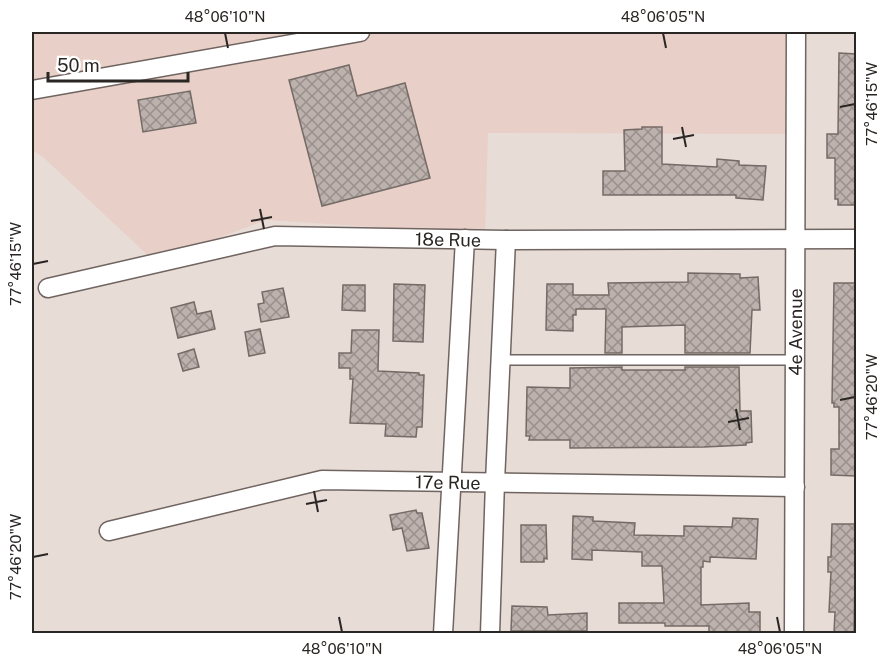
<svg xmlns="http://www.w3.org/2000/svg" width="888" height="665" font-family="'Public Sans',sans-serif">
<defs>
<pattern id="building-cross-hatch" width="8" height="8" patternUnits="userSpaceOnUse" patternTransform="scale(1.5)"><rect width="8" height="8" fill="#bcb1ac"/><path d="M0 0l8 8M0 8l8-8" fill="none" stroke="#99908c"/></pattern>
</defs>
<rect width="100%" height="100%" fill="#e8dcd7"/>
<path fill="#e8cfc8" d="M 32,32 L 793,32 L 794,134 L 488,133 L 485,234 L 266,220 L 155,262 L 43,157 L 32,150 Z"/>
<g fill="url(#building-cross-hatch)" stroke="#756b66" stroke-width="1.5">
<path d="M 839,53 L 856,54 L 856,205 L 838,205 L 838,199 L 835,199 L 835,158 L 827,158 L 827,134 L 838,134 Z"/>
<path d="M 349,65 L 357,96 L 405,83 L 430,178 L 322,206 L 289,80 Z"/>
<path d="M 190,91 L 196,123 L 143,132 L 138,100 Z"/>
<path d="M 642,127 L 662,127 L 662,164 L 717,167 L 717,159 L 739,161 L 739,165 L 766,166 L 763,200 L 736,198 L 736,195 L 603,195 L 603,171 L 625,171 L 624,130 L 642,129 Z"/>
<path d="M 688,273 L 740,274 L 740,278 L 758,277 L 760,310 L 752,310 L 750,353 L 685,353 L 685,325 L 622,327 L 622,353 L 605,353 L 606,309 L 576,309 L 576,315 L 573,315 L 573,331 L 546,330 L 547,284 L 573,284 L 573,295 L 609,295 L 608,283 L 688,282 Z"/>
<path d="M 834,283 L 856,283 L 856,476 L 831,475 L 831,449 L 839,449 L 839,407 L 834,407 L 834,403 L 832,403 Z"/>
<path d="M 394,284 L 425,285 L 423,342 L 393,341 Z"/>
<path d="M 343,285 L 365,285 L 365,311 L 342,310 Z"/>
<path d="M 283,288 L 289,317 L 261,322 L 258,304 L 264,303 L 262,292 Z"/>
<path d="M 194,302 L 197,314 L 211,311 L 215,329 L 178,338 L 171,308 Z"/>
<path d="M 260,329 L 265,353 L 249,356 L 245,332 Z"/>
<path d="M 352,330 L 379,330 L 378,371 L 419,373 L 419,375 L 424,375 L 422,427 L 417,427 L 416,437 L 385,436 L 386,424 L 350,423 L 353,379 L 350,379 L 350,368 L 339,368 L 339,353 L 351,353 Z"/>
<path d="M 194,349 L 199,367 L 183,371 L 178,354 Z"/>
<path d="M 622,367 L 622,370 L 685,370 L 685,367 L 739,367 L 740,411 L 751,411 L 752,442 L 746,443 L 746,445 L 704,447 L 570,448 L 570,440 L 529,440 L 530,436 L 526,436 L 527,387 L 570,388 L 570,368 Z"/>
<path d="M 416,510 L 417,513 L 422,513 L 429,548 L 407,551 L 402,528 L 393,530 L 390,515 Z"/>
<path d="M 573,516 L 593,517 L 593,521 L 635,523 L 634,535 L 684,536 L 684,526 L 732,527 L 733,518 L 758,519 L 756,559 L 710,557 L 710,562 L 703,561 L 703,567 L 701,567 L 701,605 L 749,603 L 749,612 L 760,612 L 760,633 L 709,633 L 709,626 L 665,626 L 665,623 L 619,623 L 619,603 L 664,603 L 662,566 L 642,566 L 642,552 L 592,550 L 592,560 L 572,559 Z"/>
<path d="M 832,524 L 856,524 L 854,633 L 834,633 L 835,612 L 829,612 L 831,572 L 828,572 L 828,557 L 831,557 Z"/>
<path d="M 521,525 L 546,525 L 547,559 L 544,558 L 544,562 L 521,562 Z"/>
<path d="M 512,606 L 547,607 L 548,615 L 587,613 L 587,631 L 511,631 Z"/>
</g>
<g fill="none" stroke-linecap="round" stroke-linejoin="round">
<g stroke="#6f6460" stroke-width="12">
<path id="lane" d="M 500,360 L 795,360"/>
</g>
<g stroke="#6f6460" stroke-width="21">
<g id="street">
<path d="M 32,90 L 360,32"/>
<path id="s1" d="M 48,288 L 275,236 L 506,240 L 856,239"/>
<path id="s2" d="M 109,531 L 322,480 L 795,487"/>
<path d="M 443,634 L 465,239"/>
<path d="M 490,634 L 495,482 L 506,240"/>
<path id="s3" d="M 794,634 L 796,32"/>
</g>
</g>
<use href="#lane" stroke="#fff" stroke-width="9"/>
<use href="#street" stroke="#fff" stroke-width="18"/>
</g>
<path fill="none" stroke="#2a2624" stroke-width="2" d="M 225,33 L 228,48M 663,33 L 666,48M 840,107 L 855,104M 682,127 L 686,147M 673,139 L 694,135M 260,209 L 264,229M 251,221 L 272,217M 33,264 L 48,261M 840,400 L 855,397M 736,409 L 740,430M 728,422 L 749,418M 314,491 L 318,512M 306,504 L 327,500M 33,557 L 48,554M 339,617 L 342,632M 777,617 L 780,632"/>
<g text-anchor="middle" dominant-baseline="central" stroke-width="6" stroke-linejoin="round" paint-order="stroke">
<g font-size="18" fill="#2a2624" stroke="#fff">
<text stroke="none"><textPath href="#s1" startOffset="406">18e Rue</textPath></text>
<text stroke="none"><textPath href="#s3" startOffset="302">4e Avenue</textPath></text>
<text stroke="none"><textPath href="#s2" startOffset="345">17e Rue</textPath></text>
</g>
</g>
<rect width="888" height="665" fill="none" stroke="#ffffff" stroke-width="66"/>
<path d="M48 72v9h140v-9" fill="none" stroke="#2a2624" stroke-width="3"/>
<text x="57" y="72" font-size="18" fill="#2a2624" stroke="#ffffff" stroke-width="4.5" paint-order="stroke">50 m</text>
<rect x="33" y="33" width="822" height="599" fill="none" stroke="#2a2624" stroke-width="2"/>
<g font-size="15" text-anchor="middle" fill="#2a2624">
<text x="225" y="22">48°06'10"N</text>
<text x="663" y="22">48°06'05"N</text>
<text transform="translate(872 104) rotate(-90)" y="5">77°46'15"W</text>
<text transform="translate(16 264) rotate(-90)" y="5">77°46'15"W</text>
<text transform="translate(872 397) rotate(-90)" y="5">77°46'20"W</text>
<text transform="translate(16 557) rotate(-90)" y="5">77°46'20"W</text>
<text x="342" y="654">48°06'10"N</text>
<text x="780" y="654">48°06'05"N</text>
</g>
</svg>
